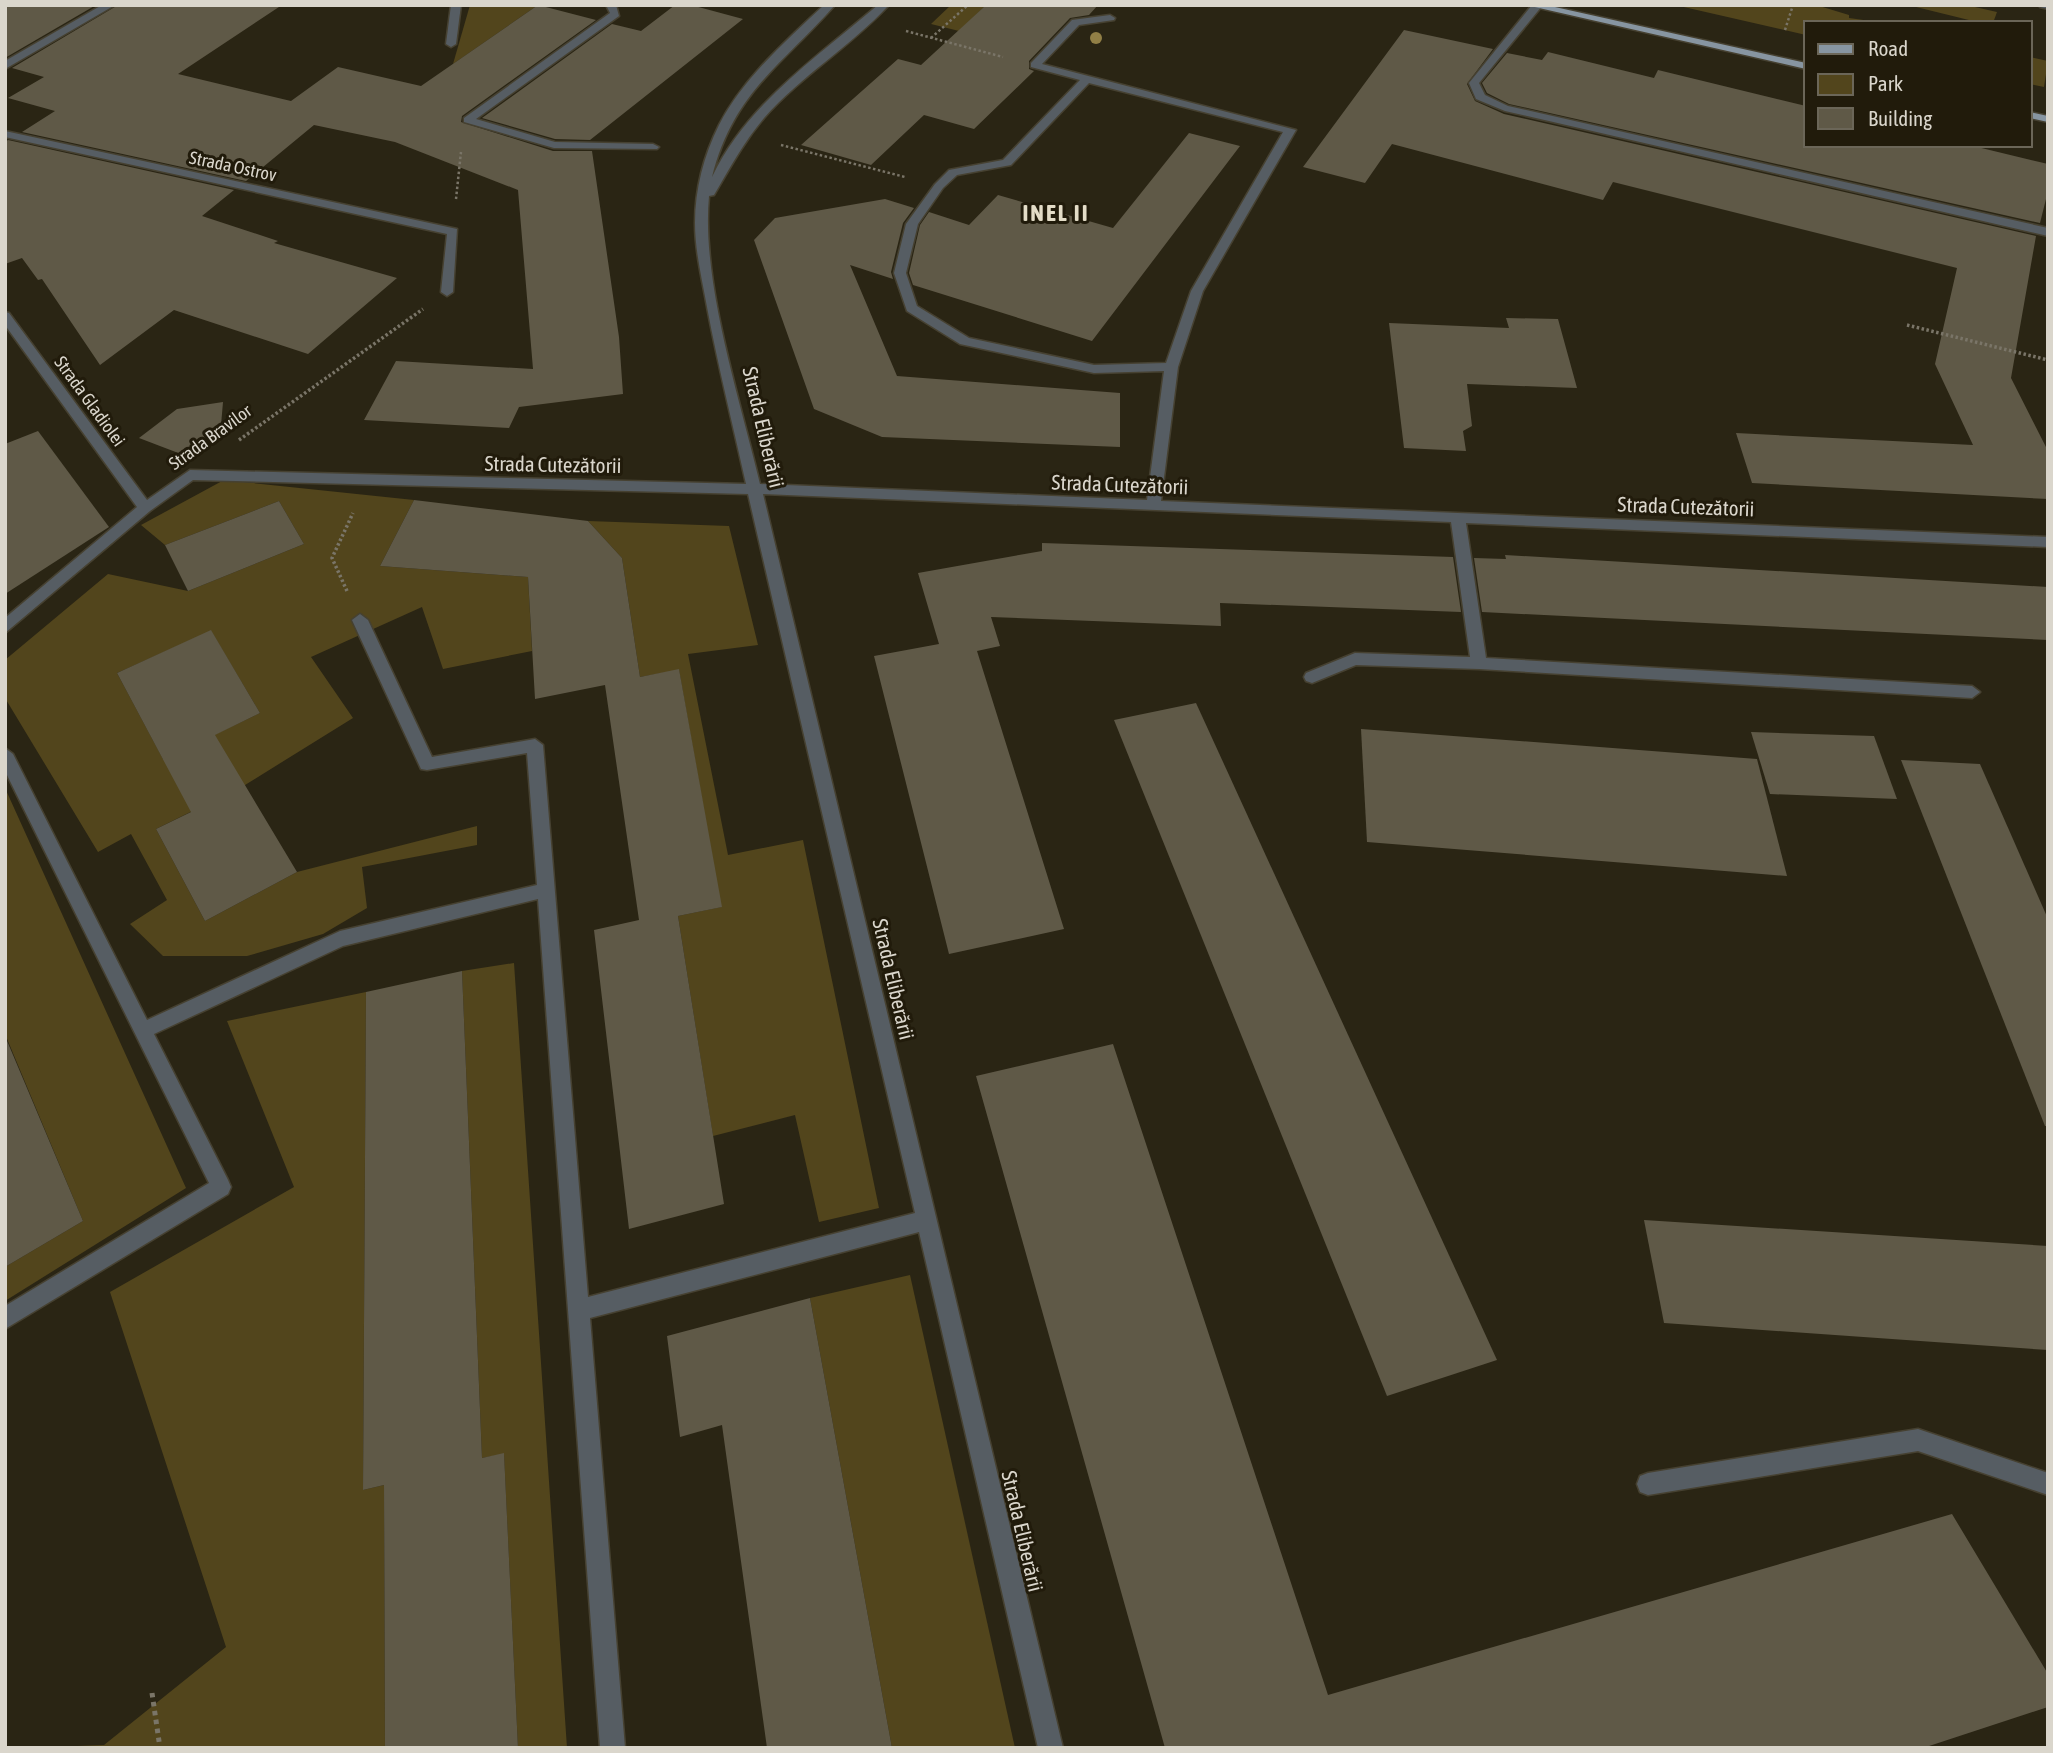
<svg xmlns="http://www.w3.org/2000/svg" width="2053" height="1753" font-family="'Asap Condensed',sans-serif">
<rect width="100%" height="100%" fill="#2a2514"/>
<g fill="#52451c" fill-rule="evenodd">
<path d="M 470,5 L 538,5 L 453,64 Z"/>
<path d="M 951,5 L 986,5 L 959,31 L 931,24 Z"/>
<path d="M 1675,5 L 1816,5 L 1849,15 L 1849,18 L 1885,23 L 1806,23 L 1806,35 Z"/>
<path d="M 1908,5 L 1966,5 L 1997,12 L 1993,23 L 1981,23 Z"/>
<path d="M 2030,57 L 2048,61 L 2044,87 L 2030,84 Z"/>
<path d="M 224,480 L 414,500 L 380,566 L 528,577 L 532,651 L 443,669 L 422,607 L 311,657 L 353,718 L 245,785 L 156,829 L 205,921 L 297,872 L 477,826 L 477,845 L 362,867 L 367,908 L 323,934 L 247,956 L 163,956 L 130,924 L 167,900 L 131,834 L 98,852 L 5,698 L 5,660 L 108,574 L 188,591 L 304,544 L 279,501 L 165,545 L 141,525 ZM 211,631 L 260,713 L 163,759 L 117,673 Z"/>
<path d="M 588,521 L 729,526 L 758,645 L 688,654 L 728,855 L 803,840 L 879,1208 L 819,1222 L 795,1115 L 713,1136 L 678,916 L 721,907 L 679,670 L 640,677 L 622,558 Z"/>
<path d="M 5,788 L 186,1188 L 5,1301 L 5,1267 L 83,1221 L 5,1034 Z"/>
<path d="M 514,963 L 567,1748 L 518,1748 L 504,1454 L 482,1458 L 462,971 Z"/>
<path d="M 366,992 L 363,1490 L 384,1485 L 385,1748 L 22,1748 L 104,1745 L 226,1647 L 110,1292 L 294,1187 L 227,1021 Z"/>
<path d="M 910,1275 L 1015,1748 L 892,1748 L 810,1298 Z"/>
</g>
<g fill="#5f5947">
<path d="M 5,5 L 96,5 L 5,58 Z"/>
<path d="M 118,5 L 282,5 L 178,74 L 291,101 L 338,67 L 421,86 L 538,5 L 596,20 L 462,116 L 461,122 L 553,151 L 592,151 L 619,337 L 623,394 L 519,407 L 509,428 L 364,420 L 396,361 L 533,369 L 518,190 L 395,142 L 314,125 L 246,181 L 22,132 L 55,111 L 8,98 L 44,77 L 12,68 Z"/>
<path d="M 675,5 L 691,5 L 743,19 L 590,140 L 555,139 L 482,118 L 612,24 L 641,31 Z"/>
<path d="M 986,5 L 1098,5 L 1089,15 L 1070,18 L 1029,61 L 1029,69 L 1034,71 L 974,129 L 924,115 L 871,165 L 801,145 L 898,59 L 921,65 Z"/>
<path d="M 1404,30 L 1493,49 L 1467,84 L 1475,101 L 1504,114 L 2036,236 L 2011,378 L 2048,451 L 2048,499 L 1752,483 L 1736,433 L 1973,445 L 1935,364 L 1957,268 L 1613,182 L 1603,200 L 1392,144 L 1365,183 L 1303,167 Z"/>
<path d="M 1548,52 L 1654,78 L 1658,70 L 1806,106 L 1806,145 L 1969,145 L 2048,164 L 2048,191 L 2040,223 L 1509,104 L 1487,93 L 1482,83 L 1507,53 L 1542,60 Z"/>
<path d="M 1189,133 L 1240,146 L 1092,341 L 913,285 L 909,273 L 920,225 L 929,212 L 969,225 L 998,195 L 1113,228 Z"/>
<path d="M 8,140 L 234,190 L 202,216 L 278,241 L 274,243 L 397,278 L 308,354 L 174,310 L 100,365 L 42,279 L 38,280 L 22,258 L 5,264 L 5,142 Z"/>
<path d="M 885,199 L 914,208 L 903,223 L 891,272 L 893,279 L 850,265 L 897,376 L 1120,393 L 1120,447 L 882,437 L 814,409 L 754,240 L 775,218 Z"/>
<path d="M 1506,318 L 1558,319 L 1577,388 L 1467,384 L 1472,426 L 1463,431 L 1466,451 L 1404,448 L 1389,323 L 1509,328 Z"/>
<path d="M 223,402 L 220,437 L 194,459 L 139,438 L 177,409 Z"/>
<path d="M 38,431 L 109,527 L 5,594 L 5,444 Z"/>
<path d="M 414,500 L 588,521 L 622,558 L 640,677 L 679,669 L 722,907 L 678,916 L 724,1204 L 629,1229 L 594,930 L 639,920 L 605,685 L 535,699 L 528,577 L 380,566 Z"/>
<path d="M 279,501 L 304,544 L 188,591 L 165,545 Z"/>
<path d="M 1042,543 L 1453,557 L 1461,612 L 1220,603 L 1221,626 L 991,617 L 1000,646 L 977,651 L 1064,929 L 949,954 L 874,656 L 939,644 L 918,573 L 1042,551 Z"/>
<path d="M 1505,555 L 2048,587 L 2048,640 L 1482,612 L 1474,558 L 1506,559 Z"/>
<path d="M 211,630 L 260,713 L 215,735 L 297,872 L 205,921 L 156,829 L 191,812 L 117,673 Z"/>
<path d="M 1196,703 L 1497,1360 L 1387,1396 L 1114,720 Z"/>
<path d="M 1361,729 L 1757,759 L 1787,876 L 1367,842 Z"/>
<path d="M 1751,732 L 1874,736 L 1897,799 L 1770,794 Z"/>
<path d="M 1901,760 L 1980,764 L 2048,919 L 2048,1126 L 2045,1126 Z"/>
<path d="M 462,971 L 482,1458 L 504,1453 L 518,1748 L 385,1748 L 384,1485 L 363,1490 L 366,992 Z"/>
<path d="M 5,1036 L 83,1221 L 5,1267 Z"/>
<path d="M 1113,1044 L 1328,1695 L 1952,1514 L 2048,1674 L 2048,1707 L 1923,1748 L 1165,1748 L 976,1076 Z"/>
<path d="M 1644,1220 L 2048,1246 L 2048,1350 L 1664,1323 Z"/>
<path d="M 810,1298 L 892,1748 L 767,1748 L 722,1425 L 680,1437 L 667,1336 Z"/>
</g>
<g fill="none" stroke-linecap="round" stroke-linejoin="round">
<g stroke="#464131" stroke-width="3">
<g id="minor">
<path d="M 102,5 L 115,5 L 5,69 L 5,61 Z"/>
<path d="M 451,5 L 461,5 L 456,44 L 451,47 L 446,44 Z"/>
<path d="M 606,5 L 616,5 L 619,16 L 476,119 L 555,142 L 653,144 L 659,147 L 657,149 L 554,148 L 464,122 L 464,118 L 610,13 Z"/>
<path d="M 824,5 L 835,5 C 781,66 733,93 712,177 C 746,105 818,56 878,5 L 889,5 C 851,46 801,76 764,118 C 743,143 730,168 714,195 L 709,196 C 701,282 740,399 760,484 L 1147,500 L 1164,371 L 1094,373 L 960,344 L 907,311 L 894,273 L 906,224 L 935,184 L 949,170 L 1003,160 L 1080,80 L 1031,67 L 1031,63 L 1072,20 L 1110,15 L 1115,18 L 1114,20 L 1079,25 L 1042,64 L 1296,130 L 1203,291 L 1178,367 L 1161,501 L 2048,537 L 2048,547 L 1466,523 L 1486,658 L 1972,686 L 1980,692 L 1972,698 L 1479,669 L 1356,665 L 1312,683 L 1306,681 L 1304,677 L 1306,673 L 1355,653 L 1470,657 L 1451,522 L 763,494 L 1063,1748 L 1038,1748 L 919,1232 L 590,1318 L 625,1748 L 600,1748 L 538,899 L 343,946 L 154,1034 L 228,1180 L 231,1187 L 228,1194 L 5,1329 L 5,1306 L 209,1183 L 5,771 L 5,748 L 13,754 L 147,1020 L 340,931 L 537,885 L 527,753 L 427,770 L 421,769 L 352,620 L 360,614 L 368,620 L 432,757 L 535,739 L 543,745 L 588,1297 L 915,1213 L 748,494 L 193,480 L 150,511 L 5,633 L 5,618 L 137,507 L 5,325 L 5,312 L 9,313 L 147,500 L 190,470 L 746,484 C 733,425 718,366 707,307 C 702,279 695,251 695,223 C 695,189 704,155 719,125 C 743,78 786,41 824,5 ZM 1089,83 L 1283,132 L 1191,291 L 1166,363 L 1094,365 L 969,338 L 917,306 L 906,273 L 918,224 L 943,188 L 957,175 L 1011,165 Z"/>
<path d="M 1532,5 L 1542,6 L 1479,83 L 1485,95 L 1508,106 L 2048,228 L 2048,236 L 1505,111 L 1476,99 L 1469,83 Z"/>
<path d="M 2039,5 L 2048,5 L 2048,9 L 2040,7 Z"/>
<path d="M 5,131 L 457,229 L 453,292 L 447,296 L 441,292 L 447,234 L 5,137 Z"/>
<path d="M 1918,1429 L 2048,1473 L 2048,1495 L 1918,1451 L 1648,1495 L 1640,1492 L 1637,1484 L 1640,1476 L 1648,1473 Z"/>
</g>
</g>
<g stroke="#464131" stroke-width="3">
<g id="major">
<path d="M 1526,5 L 1546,5 L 1806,63 L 1806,69 Z"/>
<path d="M 2030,112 L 2048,116 L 2048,122 L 2030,118 Z"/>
</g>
</g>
<g stroke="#7a7568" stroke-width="2.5" stroke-dasharray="2.5 2.5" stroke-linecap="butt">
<path d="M 1785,30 L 1793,5"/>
<path d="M 906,31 L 1003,57"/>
<path d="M 931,38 L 968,5"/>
<path d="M 781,145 L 905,177"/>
<path d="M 456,199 L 461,152"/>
</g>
<g stroke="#7a7568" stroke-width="3.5" stroke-dasharray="2.5 2.5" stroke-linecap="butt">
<path d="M 1907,325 L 2048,360"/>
<path d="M 239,440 L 423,309"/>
<path d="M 347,591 L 332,558 L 353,513"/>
</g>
<path stroke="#7a7568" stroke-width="5" stroke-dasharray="4.5 4.5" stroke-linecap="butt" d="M 152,1693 L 160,1748"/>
<use href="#minor" fill="#565d63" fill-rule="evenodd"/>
<use href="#major" fill="#8795a1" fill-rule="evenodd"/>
</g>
<circle fill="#917f46" cx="1096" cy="38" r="6"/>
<g text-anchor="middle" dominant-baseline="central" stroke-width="6" stroke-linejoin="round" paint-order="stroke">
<g font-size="18" fill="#dad6cc" stroke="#211b0b">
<text transform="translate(233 166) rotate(12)">Strada Ostrov</text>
<text transform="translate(90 401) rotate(54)">Strada Gladiolei</text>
<text transform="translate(210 437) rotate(-36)">Strada Bravilor</text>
</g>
<g font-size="21" fill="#dad6cc" stroke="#211b0b">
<text transform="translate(764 427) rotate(77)">Strada Eliberării</text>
<text transform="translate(553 464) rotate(1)">Strada Cutezătorii</text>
<text transform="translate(1120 484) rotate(2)">Strada Cutezătorii</text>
<text transform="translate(1686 506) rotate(2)">Strada Cutezătorii</text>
<text transform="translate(894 979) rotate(77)">Strada Eliberării</text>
<text transform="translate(1023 1531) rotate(77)">Strada Eliberării</text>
</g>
<g font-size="23" font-weight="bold" letter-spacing="2" fill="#e3dcc7" stroke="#211b0b">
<text x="1056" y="213">INEL II</text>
</g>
</g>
<rect width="2053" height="1753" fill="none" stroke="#dad6cc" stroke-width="14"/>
<rect x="1804" y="21" width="228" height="126" fill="#211b0b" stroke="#6b6658" stroke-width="2"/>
<rect x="1818" y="44" width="35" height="10" fill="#8795a1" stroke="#6b6658" stroke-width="2"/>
<text x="1868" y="56" font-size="21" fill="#dad6cc">Road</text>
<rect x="1818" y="74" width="35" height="21" fill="#52451c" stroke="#6b6658" stroke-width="2"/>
<text x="1868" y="91" font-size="21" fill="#dad6cc">Park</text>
<rect x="1818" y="108" width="35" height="21" fill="#5f5947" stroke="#6b6658" stroke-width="2"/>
<text x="1868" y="126" font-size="21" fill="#dad6cc">Building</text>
</svg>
